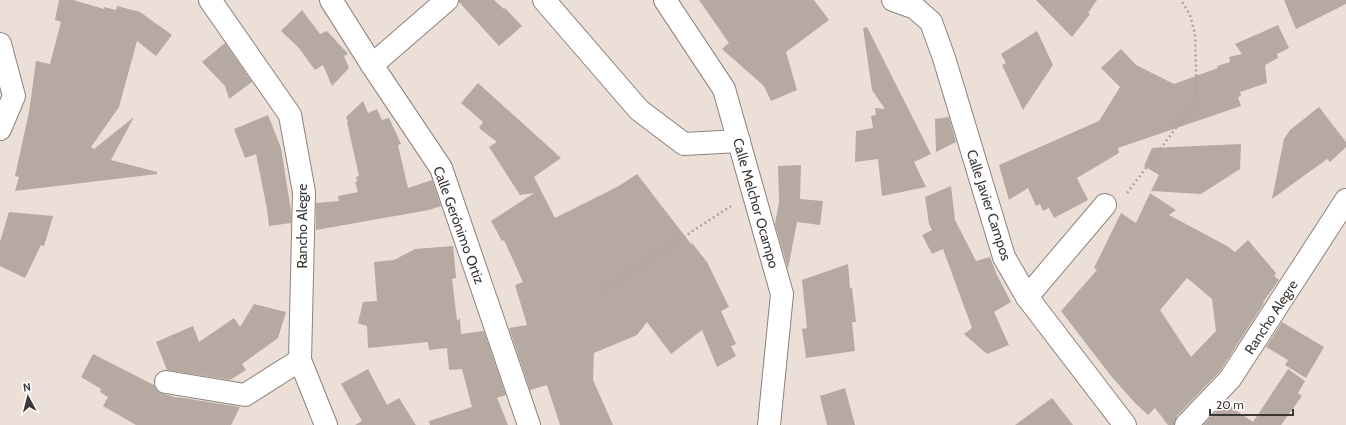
<svg xmlns="http://www.w3.org/2000/svg" width="1346" height="425" font-family="Cabin,sans-serif">
<rect width="100%" height="100%" fill="#ecdfd8"/>
<g fill="#b5a9a2" fill-rule="evenodd">
<path d="M 59,0 L 73,0 L 104,9 L 104,7 L 116,10 L 117,6 L 140,12 L 172,35 L 156,56 L 137,41 L 119,107 L 91,147 L 94,149 L 134,117 L 111,160 L 157,172 L 157,174 L 15,191 L 19,177 L 15,176 L 29,112 L 36,61 L 50,64 L 61,22 L 55,20 Z"/>
<path d="M 459,0 L 494,0 L 504,9 L 505,8 L 522,26 L 499,46 L 459,2 Z"/>
<path d="M 699,0 L 814,0 L 829,20 L 786,52 L 797,90 L 771,101 L 764,86 L 722,49 L 729,43 Z"/>
<path d="M 1036,0 L 1097,0 L 1088,13 L 1090,14 L 1072,37 Z"/>
<path d="M 1284,0 L 1346,0 L 1346,4 L 1296,29 Z"/>
<path d="M 302,10 L 320,34 L 327,31 L 348,54 L 344,56 L 349,68 L 332,86 L 323,65 L 315,70 L 298,47 L 281,31 Z"/>
<path d="M 1278,25 L 1289,48 L 1277,54 L 1278,58 L 1265,65 L 1267,83 L 1240,92 L 1241,96 L 1238,97 L 1241,106 L 1118,148 L 1119,153 L 1077,178 L 1088,200 L 1054,218 L 1049,208 L 1043,211 L 1040,204 L 1036,206 L 1028,188 L 1009,200 L 999,165 L 1099,121 L 1120,87 L 1101,68 L 1121,49 L 1136,65 L 1174,84 L 1218,68 L 1217,66 L 1230,62 L 1229,57 L 1242,54 L 1235,44 Z"/>
<path d="M 867,27 L 931,154 L 914,162 L 926,187 L 882,196 L 878,159 L 855,162 L 856,131 L 873,128 L 871,116 L 876,115 L 875,108 L 885,109 L 872,90 L 863,28 Z"/>
<path d="M 1037,31 L 1053,65 L 1023,110 L 1002,65 L 1006,63 L 1001,54 Z"/>
<path d="M 225,43 L 252,82 L 229,99 L 225,86 L 202,62 Z"/>
<path d="M 478,83 L 561,158 L 534,177 L 555,218 L 617,187 L 637,174 L 691,244 L 692,243 L 707,262 L 729,307 L 721,311 L 736,344 L 731,346 L 736,356 L 717,367 L 702,330 L 671,354 L 647,322 L 637,335 L 594,353 L 593,380 L 613,425 L 560,425 L 547,385 L 530,390 L 509,328 L 527,325 L 515,285 L 523,282 L 504,240 L 502,241 L 491,221 L 534,193 L 520,195 L 489,147 L 497,142 L 479,128 L 483,122 L 461,103 Z"/>
<path d="M 363,101 L 368,113 L 377,109 L 382,120 L 389,118 L 401,144 L 398,145 L 408,188 L 432,180 L 441,206 L 429,210 L 316,230 L 316,203 L 339,201 L 338,196 L 358,192 L 355,182 L 357,182 L 356,177 L 359,176 L 347,122 L 348,122 L 346,117 Z"/>
<path d="M 1319,107 L 1346,142 L 1346,147 L 1330,162 L 1327,159 L 1272,199 L 1284,139 L 1290,130 Z"/>
<path d="M 268,115 L 281,148 L 291,211 L 291,223 L 269,226 L 267,209 L 256,154 L 245,158 L 234,129 Z"/>
<path d="M 949,117 L 956,142 L 936,152 L 935,119 Z"/>
<path d="M 1241,144 L 1240,169 L 1201,194 L 1151,191 L 1159,175 L 1144,166 L 1152,148 Z"/>
<path d="M 801,165 L 800,199 L 823,201 L 820,225 L 797,222 L 788,269 L 775,224 L 779,202 L 778,166 Z"/>
<path d="M 951,186 L 955,220 L 976,261 L 990,257 L 997,275 L 1011,302 L 994,312 L 1009,345 L 987,354 L 964,334 L 972,328 L 943,249 L 932,254 L 922,235 L 932,230 L 929,224 L 925,197 Z"/>
<path d="M 1150,193 L 1176,210 L 1169,215 L 1227,246 L 1235,252 L 1248,240 L 1276,273 L 1274,276 L 1279,280 L 1263,302 L 1264,303 L 1220,371 L 1177,416 L 1174,425 L 1168,425 L 1155,408 L 1148,415 L 1135,403 L 1111,376 L 1061,311 L 1097,270 L 1094,268 L 1121,213 L 1136,223 ZM 1187,278 L 1212,299 L 1216,331 L 1191,357 L 1160,310 Z"/>
<path d="M 9,212 L 53,216 L 44,246 L 41,245 L 25,278 L 0,266 L 0,242 Z"/>
<path d="M 453,246 L 456,278 L 452,279 L 457,320 L 460,319 L 461,334 L 484,331 L 506,395 L 497,398 L 508,425 L 430,425 L 429,421 L 472,407 L 462,369 L 449,370 L 447,348 L 429,350 L 428,342 L 368,348 L 367,326 L 358,323 L 363,302 L 377,301 L 374,262 L 394,260 L 415,249 Z"/>
<path d="M 848,264 L 850,288 L 852,288 L 856,322 L 852,322 L 855,351 L 806,358 L 802,329 L 807,328 L 802,280 Z"/>
<path d="M 254,304 L 286,312 L 278,338 L 242,364 L 246,370 L 230,380 L 167,370 L 156,342 L 193,326 L 199,342 L 234,318 L 240,327 Z"/>
<path d="M 1282,322 L 1324,347 L 1306,378 L 1285,365 L 1288,360 L 1266,347 Z"/>
<path d="M 93,354 L 154,385 L 158,391 L 164,394 L 178,398 L 177,397 L 240,407 L 231,425 L 136,425 L 103,406 L 108,397 L 100,392 L 101,389 L 81,377 Z"/>
<path d="M 368,369 L 387,405 L 399,398 L 416,425 L 355,425 L 362,421 L 341,384 Z"/>
<path d="M 1288,369 L 1305,381 L 1298,393 L 1302,396 L 1281,425 L 1203,425 L 1225,403 L 1253,422 Z"/>
<path d="M 845,388 L 855,425 L 827,425 L 820,396 Z"/>
<path d="M 1052,398 L 1073,425 L 1015,425 Z"/>
</g>
<g fill="none" stroke-linecap="round" stroke-linejoin="round">
<g stroke="#8e827b" stroke-width="24">
<g id="street">
<path d="M 210,0 L 290,115 L 304,192 L 300,360 L 326,425"/>
<path d="M 331,0 L 372,65 L 441,168 L 529,425"/>
<path d="M 544,0 L 639,110 L 684,144 L 739,141"/>
<path d="M 665,0 L 724,89 L 782,294 L 769,425"/>
<path d="M 893,0 L 915,8 L 931,22 L 944,58 L 1004,257 L 1027,297 L 1125,425"/>
<path d="M 0,44 L 14,96 L 0,129"/>
<path d="M 372,65 L 447,0"/>
<path d="M 1027,297 L 1105,205"/>
<path d="M 166,382 L 245,395 L 300,360"/>
<path d="M 1186,425 L 1230,379 L 1346,200"/>
</g>
</g>
<g stroke="#ada39e" stroke-width="2.5" stroke-dasharray="2 3" stroke-linecap="butt">
<path d="M 1127,193 L 1197,100 L 1195,34 L 1190,15 L 1181,0"/>
<path d="M 604,289 L 731,206"/>
</g>
<use href="#street" stroke="#fff" stroke-width="22"/>
</g>
<g text-anchor="middle" dominant-baseline="central" stroke-width="3" stroke-linejoin="round" paint-order="stroke">
<g font-size="14" fill="#3d3835" stroke="#fff">
<text transform="translate(756 203) rotate(74)">Calle Melchor Ocampo</text>
<text transform="translate(989 205) rotate(72)">Calle Javier Campos</text>
<text transform="translate(459 225) rotate(70)">Calle Gerónimo Ortiz</text>
<text transform="translate(302 226) rotate(-90)">Rancho Alegre</text>
<text transform="translate(1271 317) rotate(-57)">Rancho Alegre</text>
</g>
</g>
<g transform="translate(28 397) rotate(353)" stroke="#ffffff" stroke-width="3" paint-order="stroke">
<path d="M0-3L7 15L0 10L-7 15Z" fill="#3d3835"/>
<text y="-6" font-size="11" font-weight="bold" text-anchor="middle" fill="#3d3835">N</text>
</g>
<path d="M1210 409v6h83v-6" fill="none" stroke="#3d3835" stroke-width="2"/>
<text x="1216" y="409" font-size="12" fill="#3d3835" stroke="#ffffff" stroke-width="3" paint-order="stroke">20 m</text>
</svg>
